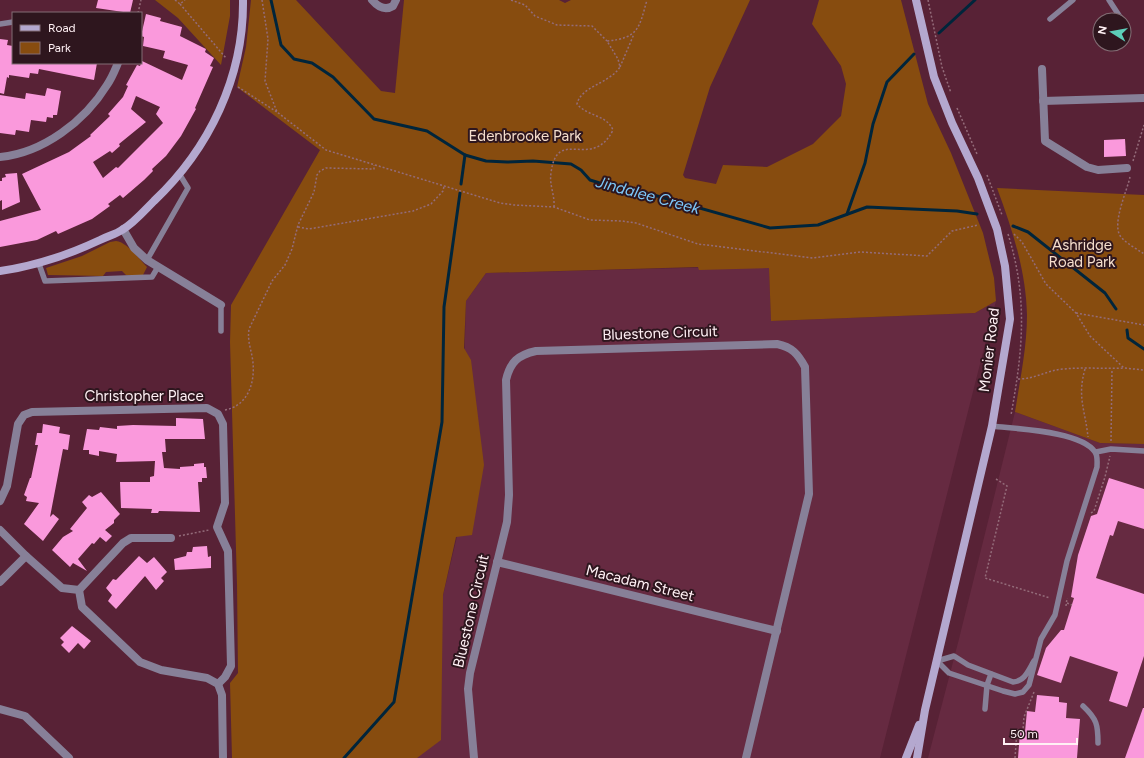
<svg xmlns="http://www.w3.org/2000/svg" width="1144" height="758" font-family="Figtree,sans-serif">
<rect width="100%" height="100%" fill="#582236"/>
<g fill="#662a41">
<path d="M 769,266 L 771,321 L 975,313 L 996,301 L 880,758 L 389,758 L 440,608 L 460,524 L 466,301 L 486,273 Z"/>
<path d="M 1015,412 L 1100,443 L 1144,444 L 1144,758 L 928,758 L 959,639 Z"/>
</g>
<g fill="#874c0f">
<path d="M 155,0 L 230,0 L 230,16 L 221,65 L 178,18 Z"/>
<path d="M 251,0 L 296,0 L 381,91 L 395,93 L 404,0 L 559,0 L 565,3 L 571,0 L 750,0 L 710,87 L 683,175 L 685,178 L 716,184 L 723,165 L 767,167 L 813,144 L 841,116 L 846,84 L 841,66 L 812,24 L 819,0 L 901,0 L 928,104 L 951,153 L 983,233 L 994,278 L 996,301 L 975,313 L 771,321 L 769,268 L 699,270 L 698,267 L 486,273 L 466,301 L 464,348 L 471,360 L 484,465 L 472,535 L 456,537 L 443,595 L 441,740 L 417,758 L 232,758 L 230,683 L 238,673 L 237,584 L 230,342 L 231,305 L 320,150 L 237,87 L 246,47 Z"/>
<path d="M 997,188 L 1144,195 L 1144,444 L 1100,443 L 1015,412 C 1020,380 1027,347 1027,315 C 1026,270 1012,229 997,188 Z"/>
<path d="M 116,241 C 127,242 139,259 147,267 L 143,275 L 126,275 L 122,271 L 106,272 L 103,276 L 48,275 L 46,268 L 82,256 L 110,242 Z"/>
</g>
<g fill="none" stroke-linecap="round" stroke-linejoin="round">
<g stroke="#00253b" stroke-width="3">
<path d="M 271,0 L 281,45 L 294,59 L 312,63 L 333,77 L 374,119 L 427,131 L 465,155 L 486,161 L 507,162 L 533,161 L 571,164 L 581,170 L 590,180 L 606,185 L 643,192 L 770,228 L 818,225 L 867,207 L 957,211 L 977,214"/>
<path d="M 939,33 L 975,0"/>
<path d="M 461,184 L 465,155"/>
<path d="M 847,214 L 865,163 L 873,124 L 887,82 L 914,54"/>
<path d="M 1013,226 L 1028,232 L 1105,293 L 1116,309"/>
<path d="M 1127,330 L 1128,338 L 1144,349"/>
<path d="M 344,758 L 394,702 L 442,422 L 444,307 L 460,193"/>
</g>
</g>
<g fill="#fa99dc" fill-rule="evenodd">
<path d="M 98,0 L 133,0 L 130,13 L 96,8 Z"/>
<path d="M 146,14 L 161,18 L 160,21 L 182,27 L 180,36 L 206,49 L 205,52 L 214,58 L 210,66 L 213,67 L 195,108 L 196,109 L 181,136 L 166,156 L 152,169 L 153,171 L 144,180 L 123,198 L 120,195 L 108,204 L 110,206 L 92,219 L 58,234 L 56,231 L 37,240 L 0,247 L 0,221 L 41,210 L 22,174 L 69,152 L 91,136 L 90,135 L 110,116 L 108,114 L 123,97 L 128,86 L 126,85 L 137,65 L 140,66 L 142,61 L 182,80 L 188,65 L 163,58 L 165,51 L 143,46 L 144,37 L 141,36 ZM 136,96 L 160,107 L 156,114 L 163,123 L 118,168 L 116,167 L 103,178 L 93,162 L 110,151 L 112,153 L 120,146 L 119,144 L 146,122 L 131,109 Z"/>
<path d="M 0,39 L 8,40 L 7,45 L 13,46 L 13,63 L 97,63 L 94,80 L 39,69 L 38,74 L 30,73 L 29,78 L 9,75 L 9,78 L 7,77 L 4,94 L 0,93 Z"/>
<path d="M 47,88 L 61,91 L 57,115 L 53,115 L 53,118 L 47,117 L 46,122 L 31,120 L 29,132 L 16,130 L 15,135 L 0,133 L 0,95 L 25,99 L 26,93 L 45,96 Z"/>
<path d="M 1125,139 L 1126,156 L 1104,157 L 1104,140 Z"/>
<path d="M 17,173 L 20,202 L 2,210 L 2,200 L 0,201 L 0,181 L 2,181 L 2,178 L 6,177 L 5,174 Z"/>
<path d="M 176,418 L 203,419 L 205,439 L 165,439 L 166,452 L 162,452 L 164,468 L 180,469 L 180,467 L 194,466 L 194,464 L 204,463 L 204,467 L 206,467 L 207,478 L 202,478 L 202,482 L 198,482 L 200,512 L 159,511 L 158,513 L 151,513 L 152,509 L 121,508 L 120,482 L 150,482 L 150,477 L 154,476 L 155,461 L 116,462 L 117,454 L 99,451 L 99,456 L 89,454 L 89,450 L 83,450 L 87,429 L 99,430 L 100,427 L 117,429 L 117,426 L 133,425 L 176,426 Z"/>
<path d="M 43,424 L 60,427 L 59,433 L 70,435 L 68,450 L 63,449 L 50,517 L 53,514 L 59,519 L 43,541 L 24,524 L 39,503 L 26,501 L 27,497 L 24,495 L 30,478 L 31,478 L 38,445 L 35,445 L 37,433 L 42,433 Z"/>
<path d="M 1109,478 L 1144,489 L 1144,529 L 1118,521 L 1113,536 L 1110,535 L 1096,578 L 1144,594 L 1144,656 L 1127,707 L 1109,701 L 1118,672 L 1070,656 L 1061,683 L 1037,675 L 1046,648 L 1061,630 L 1064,630 L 1074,598 L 1071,597 L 1078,555 L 1091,516 L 1097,514 Z"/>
<path d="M 101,492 L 120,514 L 114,520 L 114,523 L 105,530 L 112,536 L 106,542 L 100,537 L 94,544 L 92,543 L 78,559 L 87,571 L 73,563 L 70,567 L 52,550 L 63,537 L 73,531 L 70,529 L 87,508 L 82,502 L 89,495 L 92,497 Z"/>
<path d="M 207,546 L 208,557 L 211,556 L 211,568 L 175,570 L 174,559 L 186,556 L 187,552 L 192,552 L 193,547 Z"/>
<path d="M 139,556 L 147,563 L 154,557 L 167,572 L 161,578 L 164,581 L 156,590 L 145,576 L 116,609 L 108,601 L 112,595 L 106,588 L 113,579 L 116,580 Z"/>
<path d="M 72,626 L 91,641 L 84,649 L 78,643 L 69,653 L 61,645 L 64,642 L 60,638 Z"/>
<path d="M 1037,695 L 1059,697 L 1059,702 L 1067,703 L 1066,718 L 1080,719 L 1077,758 L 1018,758 L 1020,732 L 1025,732 L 1027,711 L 1035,712 Z"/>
<path d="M 1143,708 L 1144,708 L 1144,758 L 1125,758 Z"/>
</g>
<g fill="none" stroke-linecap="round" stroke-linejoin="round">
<g stroke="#946c7a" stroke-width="1.5" stroke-dasharray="2 2" stroke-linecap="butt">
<path d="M 175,0 L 180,4 L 185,0"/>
<path d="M 262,0 L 268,39 L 265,81 L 277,112 L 326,150 L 500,203 L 514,205 L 554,207 L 590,220 L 622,221 L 636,223 L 698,244 L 813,258 L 860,252 L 927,256 L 952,231 L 978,225"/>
<path d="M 511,0 L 525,5 L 535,16 L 557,25 L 592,26 L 607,41"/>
<path d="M 928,0 L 942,67 L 951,93"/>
<path d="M 180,4 L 226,58"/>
<path d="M 138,13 L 141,0"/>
<path d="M 620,67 L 634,34"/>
<path d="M 238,87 L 277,112"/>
<path d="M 957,108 L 977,154"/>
<path d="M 1133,161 L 1144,125"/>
<path d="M 987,175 L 1002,215"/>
<path d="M 1130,177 C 1127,191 1111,225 1121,237 C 1127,244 1137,249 1144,254"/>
<path d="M 554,207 C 555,195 549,185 551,173 C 557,125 592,172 613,130 C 606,114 588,117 577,104 C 581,86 609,84 620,67 L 618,59 L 607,41 C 639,38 639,28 647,0"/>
<path d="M 298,227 L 309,229 L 413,211 L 431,204 L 443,191 L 444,186"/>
<path d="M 1008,234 C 1028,298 1023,349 1011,415"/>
<path d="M 1014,234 L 1022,242 L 1046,284 L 1076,313 L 1090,336 L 1124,368 L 1144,370"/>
<path d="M 1076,313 L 1144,325"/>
<path d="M 1085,369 C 1077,397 1085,409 1088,437"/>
<path d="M 1018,379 C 1036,379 1047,370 1064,369 C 1084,367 1104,369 1124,368"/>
<path d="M 225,410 C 247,406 255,384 253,363 C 252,351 247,342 249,329 L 272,281 L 285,265 L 292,249 L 298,225 L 314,192 L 317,175 L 320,171 L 326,168 L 374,169 L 374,165"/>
<path d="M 1111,441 L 1112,369"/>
<path d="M 996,479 L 1007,486 L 985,578 L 1050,598"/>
<path d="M 1091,513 L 1094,511 L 1105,477 L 1110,456"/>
<path d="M 179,536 L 209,530"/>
<path d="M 1067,603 L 1072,605"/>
<path d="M 1066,606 L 1067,598"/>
<path d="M 1015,758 L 1017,730 L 1023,730 L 1024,717 L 1034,692"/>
</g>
<g stroke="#878098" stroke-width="5.5">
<path d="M 1109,0 L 1122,20"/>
<path d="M 1050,19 L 1073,0"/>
<path d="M 0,24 L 13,22"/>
<path d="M 147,260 L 188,188 L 180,175"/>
<path d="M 39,264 L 45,281 L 152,277 L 158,267"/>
<path d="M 221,331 L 221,305"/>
<path d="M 992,426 C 1016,429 1081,431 1095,452 C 1098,456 1097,462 1097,467 L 1067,561 L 1055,615 L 1041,639 L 1029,685 L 1023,692 L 1015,694 L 1003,691 L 949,673 L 937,661 L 954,656 L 968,665 L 1013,682 C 1025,681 1028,671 1034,661"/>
<path d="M 1096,452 L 1111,449 L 1144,451"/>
<path d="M 1083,706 C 1097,719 1098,725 1098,743"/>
<path d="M 985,709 L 987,685 L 991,674"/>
</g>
<g stroke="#878098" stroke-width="8">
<path d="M 372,0 C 378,7 385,11 393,6 L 396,0"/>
<path d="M 1042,69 L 1045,141 L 1087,167 L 1098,170 L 1127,168"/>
<path d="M 1043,101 L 1144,98"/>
<path d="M 0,157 C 43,153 85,121 107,85 C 112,78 115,70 118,63"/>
<path d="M 123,229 L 134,248 L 147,260 L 221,305"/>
<path d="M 0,501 L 7,486 L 18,424 L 24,415 L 32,412 L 207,408 L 218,414 L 223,424 L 225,503 L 217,527 L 228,551 L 231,666 L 225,677 L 218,684"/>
<path d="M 0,530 L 26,556 L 62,588 L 79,590 L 82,607 L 140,662 L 161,670 L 207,678 L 218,684 L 222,695 L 223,758"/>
<path d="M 497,562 L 777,631"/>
<path d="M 0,582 L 26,556"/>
<path d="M 79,590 L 123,543 L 131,538 L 171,538"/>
<path d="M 0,709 L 25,716 L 69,758"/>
<path d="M 474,758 L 468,689 L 470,673 L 507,522 L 509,495 L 506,380 C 510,362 518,355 536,351 L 777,344 C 792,347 798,354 805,367 L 809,494 L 746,758"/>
</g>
<g stroke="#b4a8cf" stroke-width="8">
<path d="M 916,0 L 934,77 L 952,123 L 978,178 L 997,229 L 1005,266 L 1010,319 L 992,426 L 925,710 L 917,758"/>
<path d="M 0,271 C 36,266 68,255 100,240 C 108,236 116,234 122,230 C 134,223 144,211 154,201 C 209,149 244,77 243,0"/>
<path d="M 906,758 L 919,725"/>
</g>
</g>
<g text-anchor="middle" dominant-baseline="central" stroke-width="4" stroke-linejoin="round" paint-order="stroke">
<g font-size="15" fill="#f5decd" stroke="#2e161e">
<text x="525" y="136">Edenbrooke Park</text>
<text x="1082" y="245">Ashridge<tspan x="1082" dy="17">Road Park</tspan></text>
</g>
<g font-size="15" fill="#fff0f4" stroke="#2e161e">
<text transform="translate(660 333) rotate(-2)">Bluestone Circuit</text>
<text transform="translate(989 350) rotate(-83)">Monier Road</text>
<text x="144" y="396">Christopher Place</text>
<text transform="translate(640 583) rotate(14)">Macadam Street</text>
<text transform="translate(471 611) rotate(-77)">Bluestone Circuit</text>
</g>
<g font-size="16" font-style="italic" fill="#7dc8fa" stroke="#2e161e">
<text transform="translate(648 195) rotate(15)">Jindalee Creek</text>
</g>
</g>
<rect x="12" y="12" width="130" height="52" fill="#2e161e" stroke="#826d74"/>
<rect x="20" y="25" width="20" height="6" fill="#b4a8cf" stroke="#826d74"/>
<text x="48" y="32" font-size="12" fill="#fff0f4">Road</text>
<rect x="20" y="42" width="20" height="12" fill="#874c0f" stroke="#826d74"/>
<text x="48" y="52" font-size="12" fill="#fff0f4">Park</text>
<g transform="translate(1112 32) rotate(281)"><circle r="19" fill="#2e161e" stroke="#826d74"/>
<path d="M0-3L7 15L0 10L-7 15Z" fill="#5dceb9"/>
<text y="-6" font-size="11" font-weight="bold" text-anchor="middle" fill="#fff0f4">N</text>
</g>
<path d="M1004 738v6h73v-6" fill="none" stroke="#fff0f4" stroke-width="2"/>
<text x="1010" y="738" font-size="12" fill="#fff0f4" stroke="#2e161e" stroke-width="3" paint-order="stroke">50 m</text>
</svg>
